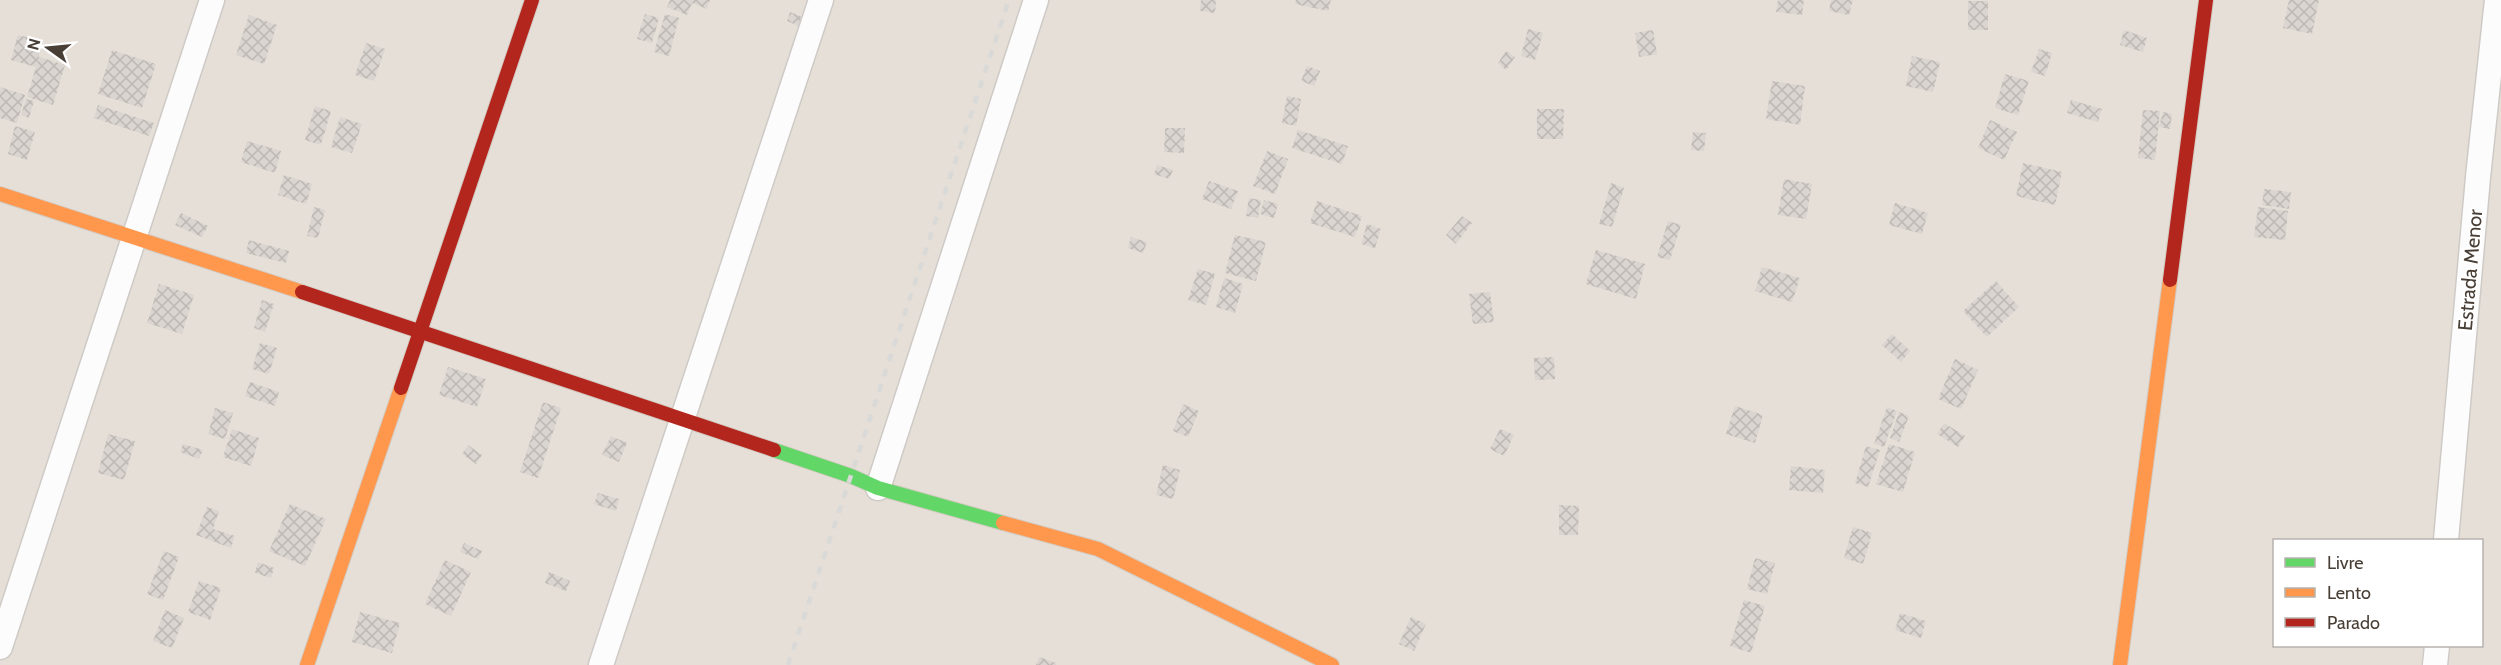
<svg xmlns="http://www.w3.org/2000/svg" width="2501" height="665" font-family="Cabin,sans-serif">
<defs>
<pattern id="building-cross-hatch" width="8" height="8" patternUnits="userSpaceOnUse" patternTransform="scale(1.5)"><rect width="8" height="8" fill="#dad5d1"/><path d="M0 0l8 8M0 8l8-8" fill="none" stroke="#bdb8b4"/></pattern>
</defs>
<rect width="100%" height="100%" fill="#f2eeea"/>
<path fill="#e6dfd7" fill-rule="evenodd" d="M 0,0 L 2501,0 L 2501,665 L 0,665 ZM 2274,540 L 2482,540 L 2482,646 L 2274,646 Z"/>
<g fill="url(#building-cross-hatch)">
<path d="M 670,0 L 710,0 L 707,9 L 692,3 L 687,15 L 667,7 Z"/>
<path d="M 1201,0 L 1216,0 L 1215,13 L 1200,11 Z"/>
<path d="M 1296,0 L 1331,0 L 1328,11 L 1295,4 Z"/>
<path d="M 1778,0 L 1804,0 L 1802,15 L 1776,12 Z"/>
<path d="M 1831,0 L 1853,0 L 1849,15 L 1829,11 Z"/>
<path d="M 2289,0 L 2319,0 L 2312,34 L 2283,28 Z"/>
<rect x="1968" y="1" width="20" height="29"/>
<path d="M 790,12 L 805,18 L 801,27 L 787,21 Z"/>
<path d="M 645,14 L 659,18 L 652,43 L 637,39 Z"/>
<path d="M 665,14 L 679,18 L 669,56 L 654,52 Z"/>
<path d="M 249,15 L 277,25 L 264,64 L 236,55 Z"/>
<path d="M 1528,29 L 1543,33 L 1535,60 L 1521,56 Z"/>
<path d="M 1653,30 L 1657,54 L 1639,57 L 1635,33 Z"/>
<path d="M 2124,30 L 2147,38 L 2143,52 L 2120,45 Z"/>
<path d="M 18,35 L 43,41 L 36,67 L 11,60 Z"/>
<path d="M 366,43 L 385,49 L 374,81 L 355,75 Z"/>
<path d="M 2039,49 L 2052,53 L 2045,76 L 2031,72 Z"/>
<path d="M 112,50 L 156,64 L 142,108 L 98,94 Z"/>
<path d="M 1506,51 L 1515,57 L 1506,70 L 1498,63 Z"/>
<path d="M 1912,56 L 1940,62 L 1933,92 L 1906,86 Z"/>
<path d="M 39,57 L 65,65 L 53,105 L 27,97 Z"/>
<path d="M 1307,66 L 1320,71 L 1314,86 L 1301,81 Z"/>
<path d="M 2005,74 L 2029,81 L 2018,115 L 1995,108 Z"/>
<path d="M 1772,81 L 1805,86 L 1800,125 L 1766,119 Z"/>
<path d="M 0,87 L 25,95 L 17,123 L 0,118 Z"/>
<path d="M 1287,96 L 1301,99 L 1296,126 L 1282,123 Z"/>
<path d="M 26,99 L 34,101 L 29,118 L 21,115 Z"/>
<path d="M 2071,100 L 2102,109 L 2098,122 L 2067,113 Z"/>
<path d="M 98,105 L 154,123 L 149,136 L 94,118 Z"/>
<path d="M 315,106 L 331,111 L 321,145 L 305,140 Z"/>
<path d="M 1537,109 L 1564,109 L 1563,139 L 1537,139 Z"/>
<path d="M 2143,110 L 2160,111 L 2155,160 L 2138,158 Z"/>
<path d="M 2163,112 L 2172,114 L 2170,129 L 2159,127 Z"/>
<path d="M 340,117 L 362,124 L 352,153 L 331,147 Z"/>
<path d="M 1990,120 L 2017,132 L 2004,160 L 1978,148 Z"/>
<path d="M 15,126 L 35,132 L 27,160 L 8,154 Z"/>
<path d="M 1165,128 L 1185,128 L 1184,153 L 1164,152 Z"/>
<path d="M 1298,130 L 1348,146 L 1342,164 L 1292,148 Z"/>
<path d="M 1693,132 L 1706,133 L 1704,151 L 1691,150 Z"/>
<path d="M 247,141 L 281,151 L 275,173 L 241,162 Z"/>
<path d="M 1267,151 L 1288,159 L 1275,194 L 1253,186 Z"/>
<path d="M 2023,163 L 2062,172 L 2055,205 L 2016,196 Z"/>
<path d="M 1157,165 L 1173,170 L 1169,179 L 1154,174 Z"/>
<path d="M 284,175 L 312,184 L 306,204 L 278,195 Z"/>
<path d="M 1784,179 L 1812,184 L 1806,219 L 1778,215 Z"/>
<path d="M 1209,181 L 1238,191 L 1231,209 L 1202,199 Z"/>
<path d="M 1611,183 L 1624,188 L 1612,227 L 1599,224 Z"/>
<path d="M 2264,189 L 2291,192 L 2289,209 L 2262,205 Z"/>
<path d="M 1249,198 L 1261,200 L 1258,218 L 1246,216 Z"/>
<path d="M 1264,200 L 1278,204 L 1274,218 L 1260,214 Z"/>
<path d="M 1317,201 L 1362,216 L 1355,237 L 1310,223 Z"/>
<path d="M 1895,203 L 1928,213 L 1922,234 L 1889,225 Z"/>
<path d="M 314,207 L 325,210 L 318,238 L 307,236 Z"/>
<path d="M 2258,207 L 2288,211 L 2285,240 L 2254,237 Z"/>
<path d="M 181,213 L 208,226 L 202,237 L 175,225 Z"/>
<path d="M 1462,216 L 1472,223 L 1456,244 L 1446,235 Z"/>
<path d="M 1668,221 L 1681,225 L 1670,260 L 1657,257 Z"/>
<path d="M 1367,224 L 1381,229 L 1375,248 L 1361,244 Z"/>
<path d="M 1235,235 L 1266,242 L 1256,281 L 1225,273 Z"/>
<path d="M 1131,237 L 1147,242 L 1143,253 L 1128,248 Z"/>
<path d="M 249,240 L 289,251 L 286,263 L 246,253 Z"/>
<path d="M 1596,250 L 1645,264 L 1636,299 L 1586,284 Z"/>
<path d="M 1762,267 L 1800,278 L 1792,302 L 1755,291 Z"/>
<path d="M 1198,269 L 1215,274 L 1206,305 L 1188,300 Z"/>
<path d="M 1224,278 L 1243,284 L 1235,313 L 1216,307 Z"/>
<path d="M 1996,281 L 2019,307 L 1987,337 L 1963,311 Z"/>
<path d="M 159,284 L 194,295 L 182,334 L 147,323 Z"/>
<path d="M 1490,292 L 1494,322 L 1473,324 L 1469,294 Z"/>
<path d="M 262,300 L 274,304 L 265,332 L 254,328 Z"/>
<path d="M 1892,334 L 1910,351 L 1901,362 L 1882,345 Z"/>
<path d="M 260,343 L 277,348 L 269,374 L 252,369 Z"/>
<path d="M 1554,357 L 1555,379 L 1535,380 L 1534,358 Z"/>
<path d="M 1955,359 L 1978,370 L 1961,409 L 1938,399 Z"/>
<path d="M 448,367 L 486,379 L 477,407 L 439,395 Z"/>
<path d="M 250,382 L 279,392 L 275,406 L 245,396 Z"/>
<path d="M 543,402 L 561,408 L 538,478 L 520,472 Z"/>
<path d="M 1183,404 L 1199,411 L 1188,437 L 1173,431 Z"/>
<path d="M 1735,406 L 1763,415 L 1755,443 L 1726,434 Z"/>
<path d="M 1887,407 L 1897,411 L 1884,447 L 1874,444 Z"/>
<path d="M 215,408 L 233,413 L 225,439 L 208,434 Z"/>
<path d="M 1899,412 L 1909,416 L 1899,442 L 1890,438 Z"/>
<path d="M 1944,423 L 1965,436 L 1958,447 L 1937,434 Z"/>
<path d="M 232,429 L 259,438 L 251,466 L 223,457 Z"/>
<path d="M 1500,429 L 1514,435 L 1504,456 L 1490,449 Z"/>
<path d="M 108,434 L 135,441 L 124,480 L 98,473 Z"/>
<path d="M 611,436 L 627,443 L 619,462 L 602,455 Z"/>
<path d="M 183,444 L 203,450 L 199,459 L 180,452 Z"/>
<path d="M 1889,444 L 1915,452 L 1903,492 L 1876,484 Z"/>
<path d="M 468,445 L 482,455 L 476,464 L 462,454 Z"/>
<path d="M 1866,446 L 1880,450 L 1868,487 L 1855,483 Z"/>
<path d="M 1163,465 L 1180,470 L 1173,499 L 1156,495 Z"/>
<path d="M 1791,466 L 1825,470 L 1823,493 L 1789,490 Z"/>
<path d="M 598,493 L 619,499 L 616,511 L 594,504 Z"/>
<path d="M 290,504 L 326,519 L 305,566 L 269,551 Z"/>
<path d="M 1559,505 L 1579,506 L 1578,535 L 1559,535 Z"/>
<path d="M 207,507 L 219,511 L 213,529 L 235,536 L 231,548 L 196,535 Z"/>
<path d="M 1853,527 L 1872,533 L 1863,564 L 1844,558 Z"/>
<path d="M 464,543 L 482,551 L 478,559 L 460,552 Z"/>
<path d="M 164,551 L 179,557 L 163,600 L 147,594 Z"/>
<path d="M 1755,558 L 1775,563 L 1767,594 L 1747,589 Z"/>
<path d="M 445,560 L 471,572 L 451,616 L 425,604 Z"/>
<path d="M 258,562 L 274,568 L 271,578 L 255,573 Z"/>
<path d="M 549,572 L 570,581 L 566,591 L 545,583 Z"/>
<path d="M 199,581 L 221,588 L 210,620 L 188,612 Z"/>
<path d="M 1744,600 L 1765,606 L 1751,653 L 1730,646 Z"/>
<path d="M 165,610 L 184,618 L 172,648 L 153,641 Z"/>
<path d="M 360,612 L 400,623 L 392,653 L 352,642 Z"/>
<path d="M 1900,613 L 1926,621 L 1921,638 L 1895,630 Z"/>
<path d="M 1411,617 L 1426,624 L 1414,651 L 1399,644 Z"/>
<path d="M 1039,657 L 1056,663 L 1056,665 L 1036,665 Z"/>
</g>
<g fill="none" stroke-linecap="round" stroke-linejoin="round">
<g stroke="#cecac6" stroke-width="27">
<g id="street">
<path d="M 878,488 L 1036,0"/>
<path d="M 2446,540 L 2478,177 L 2497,0"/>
<path d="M 0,647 L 212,0"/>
<path d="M 601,665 L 821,0"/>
<path d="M 2435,665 L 2437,646"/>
</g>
</g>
<g stroke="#d3cbc2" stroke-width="16">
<path id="fast" d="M 774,450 L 851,476 L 878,488 L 1003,523"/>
</g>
<g stroke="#d3cbc2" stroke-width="16">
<g id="slow">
<path d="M 0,194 L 302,292"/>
<path d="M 1003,523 L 1098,549 L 1332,665"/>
<path d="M 307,665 L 401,388"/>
<path d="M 2120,665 L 2170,280"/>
</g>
</g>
<g stroke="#d3cbc2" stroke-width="16">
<g id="jam">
<path d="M 2170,280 L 2206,0"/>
<path d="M 302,292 L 774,450"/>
<path d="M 401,388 L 532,0"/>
</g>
</g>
<use href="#street" stroke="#fdfcfc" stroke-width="24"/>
<use href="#fast" stroke="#63d668" stroke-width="14"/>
<use href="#slow" stroke="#ff974d" stroke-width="14"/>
<use href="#jam" stroke="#b3261e" stroke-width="14"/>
<path stroke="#d9d9d8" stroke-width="4.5" stroke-dasharray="8 8" stroke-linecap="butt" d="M 788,665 L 1009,0"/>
</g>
<g text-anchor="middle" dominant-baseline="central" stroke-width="4.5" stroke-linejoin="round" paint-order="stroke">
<g font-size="20" fill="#483e35" stroke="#fff">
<text transform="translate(2470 270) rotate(-85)">Estrada Menor</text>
</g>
</g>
<rect x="2273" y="539" width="210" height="108" fill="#ffffff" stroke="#b6b2ae" stroke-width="1.5"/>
<rect x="2285" y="558" width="30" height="9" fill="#63d668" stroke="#b6b2ae" stroke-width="1.5"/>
<text x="2327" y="569" font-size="18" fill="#483e35">Livre</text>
<rect x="2285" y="588" width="30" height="9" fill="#ff974d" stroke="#b6b2ae" stroke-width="1.5"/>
<text x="2327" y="599" font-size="18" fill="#483e35">Lento</text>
<rect x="2285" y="618" width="30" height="9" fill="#b3261e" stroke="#b6b2ae" stroke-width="1.5"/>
<text x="2327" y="629" font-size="18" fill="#483e35">Parado</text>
<g transform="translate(48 48) rotate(285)" stroke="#ffffff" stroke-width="4.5" paint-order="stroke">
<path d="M0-4.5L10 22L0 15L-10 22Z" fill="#483e35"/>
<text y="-9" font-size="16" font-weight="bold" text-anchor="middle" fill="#483e35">N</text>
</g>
</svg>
